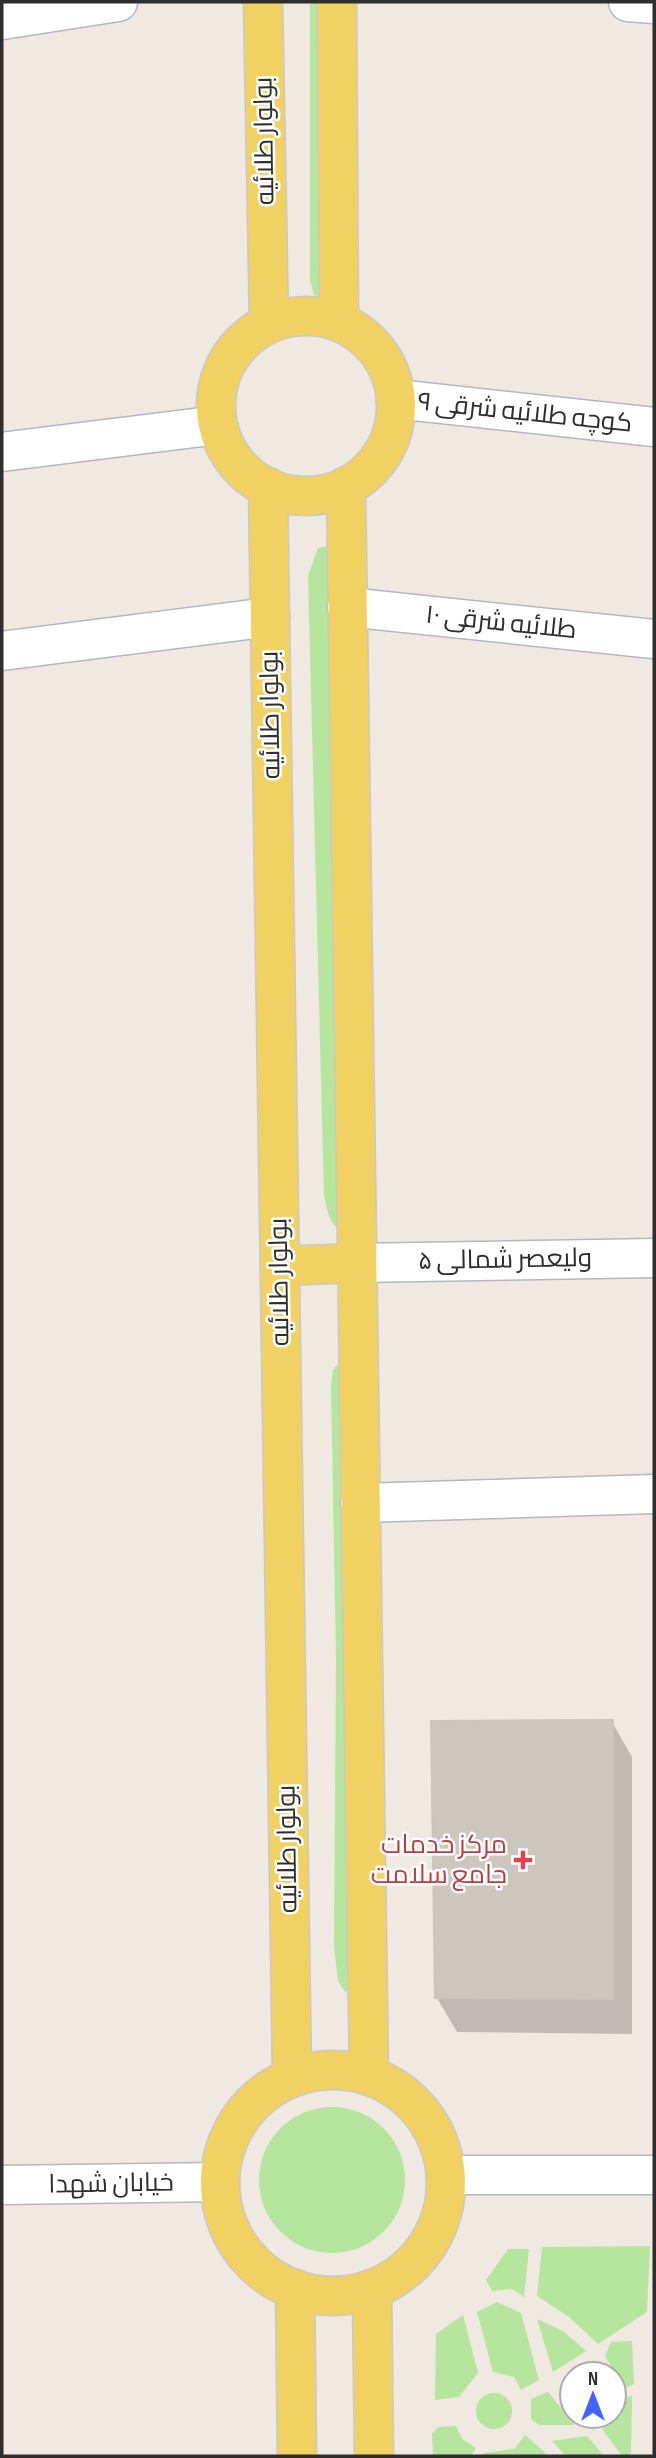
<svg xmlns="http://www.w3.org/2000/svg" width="656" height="2458" font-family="'Sofia Sans Condensed',Cairo,sans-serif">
<rect width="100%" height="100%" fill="#efe9e1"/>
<g fill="#b6e59e">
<path d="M 310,2 L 336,2 L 328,298 L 314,295 L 310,280 Z"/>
<path d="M 332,545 L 343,1231 C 328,1225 328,1210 324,1196 L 308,576 L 318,548 Z"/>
<path d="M 341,1361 L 354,1987 L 345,1992 L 338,1981 L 334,1946 L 336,1658 L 331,1385 L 333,1370 Z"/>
<circle cx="332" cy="2180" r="73"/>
<path d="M 650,2246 L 647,2312 L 598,2344 L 569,2317 L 537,2296 L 542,2247 Z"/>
<path d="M 508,2249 L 529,2249 L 524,2297 L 512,2289 L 492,2291 L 486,2280 Z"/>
<path d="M 497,2302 L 521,2313 L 539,2380 L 521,2390 L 514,2377 L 493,2372 L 477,2312 Z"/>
<path d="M 463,2315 L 478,2373 L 459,2397 L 435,2400 L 436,2334 Z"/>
<path d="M 537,2319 L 563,2331 L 586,2351 L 553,2372 Z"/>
<path d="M 632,2341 L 634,2384 L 617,2392 L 615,2373 L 605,2356 L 611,2342 Z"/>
<path d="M 548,2392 L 575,2425 L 539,2425 L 531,2419 L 531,2399 Z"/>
<circle cx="494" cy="2411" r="18"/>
<path d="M 632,2395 L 631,2456 L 622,2456 L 602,2429 C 611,2416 617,2403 632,2395 Z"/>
<path d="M 456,2426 L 462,2439 L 476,2448 L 471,2456 L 433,2456 L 432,2434 L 438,2427 Z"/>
<path d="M 525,2435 L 549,2456 L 482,2456 L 484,2453 L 514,2449 Z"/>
<path d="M 587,2436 L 604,2456 L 566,2456 L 552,2441 Z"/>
</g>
<path fill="#0003" d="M 612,1722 L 632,1757 L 632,2034 L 457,2032 L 437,1998 Z"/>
<path fill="#cbc7bf" stroke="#cbc5ba" stroke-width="2" d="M 613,1720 L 613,1999 L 435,1998 L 431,1721 Z"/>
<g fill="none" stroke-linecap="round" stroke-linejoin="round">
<g stroke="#b4b7c1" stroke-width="41">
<g id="minor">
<path d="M 628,2 L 654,4"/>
<path d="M 2,20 L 118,2"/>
<path d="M 396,399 L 654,427"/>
<path d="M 2,452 L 218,425"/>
<path d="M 347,607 L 654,639"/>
<path d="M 2,651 L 270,617"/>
<path d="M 357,1263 L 654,1258"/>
<path d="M 360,1503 L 654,1494"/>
<path d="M 448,2175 L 654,2175"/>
<path d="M 2,2185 L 220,2182"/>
</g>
</g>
<g stroke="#c9c9c9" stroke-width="41">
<g id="major">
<path d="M 263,2 L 269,323"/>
<path d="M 337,2 L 339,322"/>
<circle cx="306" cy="406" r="90"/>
<path d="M 346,486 L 369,2076"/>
<path d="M 268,487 L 292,2077"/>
<path d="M 280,1266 L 357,1263"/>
<circle cx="333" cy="2183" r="113"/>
<path d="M 295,2289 L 297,2456"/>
<path d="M 372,2289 L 374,2456"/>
</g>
</g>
<use href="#minor" stroke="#fff" stroke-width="38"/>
<use href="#major" stroke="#f2d163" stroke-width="38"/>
</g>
<path fill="#e0444e" stroke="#fff" stroke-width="2.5" d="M519.5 1849.5h7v7h7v7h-7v7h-7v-7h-7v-7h7z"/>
<g text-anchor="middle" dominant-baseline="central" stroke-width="5" stroke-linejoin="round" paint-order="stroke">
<g font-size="26" fill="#2e2e2e" stroke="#fff">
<text transform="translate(265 141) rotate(-91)">بولوار طلائیه</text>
<text transform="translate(525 413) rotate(6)">کوچه طلائیه شرقی ۹</text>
<text transform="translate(501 623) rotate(6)">طلائیه شرقی ۱۰</text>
<text transform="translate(271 715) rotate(-91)">بولوار طلائیه</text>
<text transform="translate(505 1260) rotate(-1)">ولیعصر شمالی ۵</text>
<text transform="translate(280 1282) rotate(-91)">بولوار طلائیه</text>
<text transform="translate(288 1849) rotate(-91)">بولوار طلائیه</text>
<text transform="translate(111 2184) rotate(-1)">خیابان شهدا</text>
</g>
<g font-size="26" fill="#be3a42" stroke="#fff" text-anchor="end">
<text x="507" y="1845">مرکز خدمات<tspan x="507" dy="30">جامع سلامت</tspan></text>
</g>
</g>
<rect width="656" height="2458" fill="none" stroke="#2e2e2e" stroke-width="7"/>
<g transform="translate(593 2395)"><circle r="33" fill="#ffffff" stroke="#ababab" stroke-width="2"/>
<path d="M0-5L12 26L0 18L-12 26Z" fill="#4264fb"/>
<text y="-10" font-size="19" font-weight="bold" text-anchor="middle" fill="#2e2e2e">N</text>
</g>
</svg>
